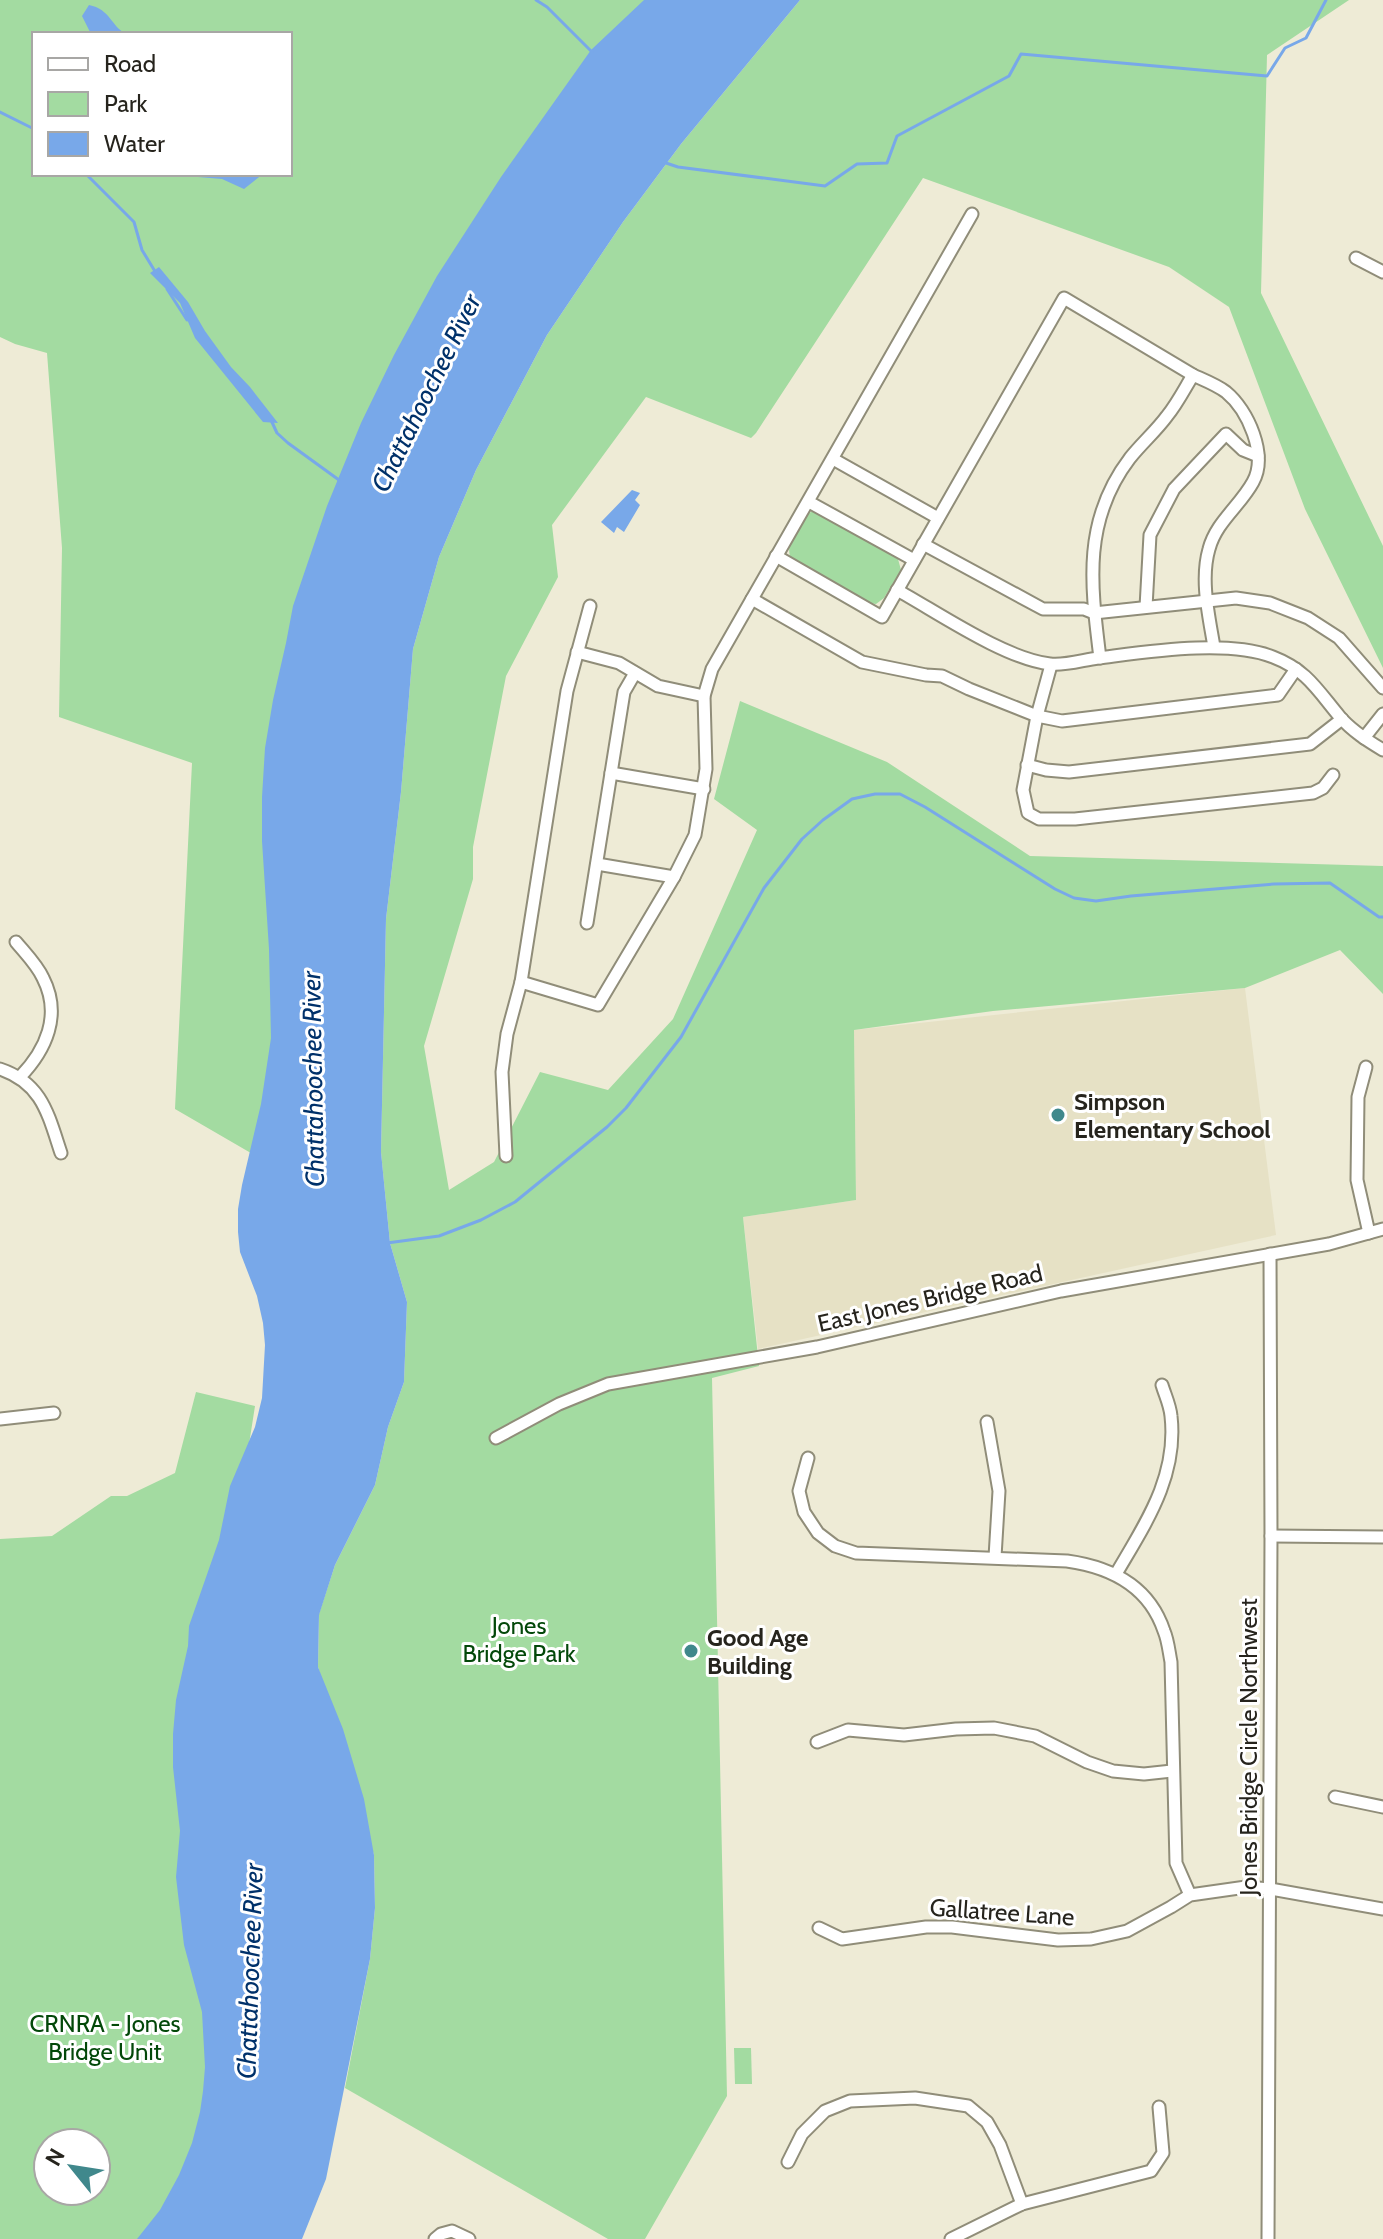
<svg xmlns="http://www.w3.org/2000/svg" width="1383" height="2239" font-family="Cabin,sans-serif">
<rect width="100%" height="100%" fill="#eeebd6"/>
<path fill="#e6e1c5" d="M 1245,988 L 1276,1235 L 758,1349 L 743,1217 L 856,1200 L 854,1030 Z"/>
<g fill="#a3dba1" fill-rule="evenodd">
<path d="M 0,0 L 649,0 L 478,225 L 292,1177 L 175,1109 L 192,763 L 59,717 L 62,548 L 47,353 L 15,344 L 0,337 ZM 34,34 L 290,34 L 290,174 L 34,174 Z"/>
<path d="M 800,0 L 1349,0 L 1267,55 L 1261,293 L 1383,546 L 1383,668 L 1305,509 L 1229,307 L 1169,267 L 923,178 L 756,433 L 751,438 L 646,397 L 552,525 L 558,577 L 506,676 L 473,847 L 473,879 L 424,1046 L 449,1190 L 494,1162 L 540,1072 L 608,1090 L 673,1019 L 757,830 L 714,799 L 740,701 L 887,762 L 1030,856 L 1383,866 L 1383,994 L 1340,950 L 1245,988 L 993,1011 L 854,1030 L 856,1200 L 743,1217 L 759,1366 L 712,1378 L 727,2096 L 645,2239 L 608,2239 L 345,2088 L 370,1959 L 375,1908 L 374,1855 L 318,1667 L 319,1614 L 335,1565 L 375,1485 L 388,1427 L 404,1382 L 407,1302 L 390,1243 L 381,1152 L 386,919 L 401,792 L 413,649 L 439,557 L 476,470 L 547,335 L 623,222 L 681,144 Z"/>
<path d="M 811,512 L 819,512 L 898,559 L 901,570 L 884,598 L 876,604 L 868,603 L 791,559 C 784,545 798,520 811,512 Z"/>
<path d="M 196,1392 L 255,1406 L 237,1521 L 201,2150 L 151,2239 L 0,2239 L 0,1539 L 52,1536 L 111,1496 L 127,1496 L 175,1473 ZM 48,2143 L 96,2143 L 96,2191 L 48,2191 Z"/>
<path d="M 734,2048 L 751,2048 L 752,2084 L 735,2084 Z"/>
</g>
<g fill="#78a8e9">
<path d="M 644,0 L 800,0 L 681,144 L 623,222 L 547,335 L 476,470 L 439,557 L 413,649 L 401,792 L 386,919 L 381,1152 L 390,1243 L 407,1302 L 404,1382 L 388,1427 L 375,1485 L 335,1565 L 319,1615 L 318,1667 L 343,1729 L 364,1799 L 374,1855 L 375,1908 L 370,1959 L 326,2179 L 302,2239 L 137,2239 L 160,2210 L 179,2175 L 192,2143 L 200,2112 L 203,2091 L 205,2067 L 202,2012 L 184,1945 L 176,1877 L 180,1831 L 173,1767 L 173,1734 L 176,1700 L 188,1646 L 189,1626 L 219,1540 L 230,1486 L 255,1427 L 262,1398 L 265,1345 L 263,1323 L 257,1296 L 240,1252 L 238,1232 L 238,1209 L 242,1185 L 261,1104 L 271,1038 L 269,949 L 262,841 L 262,797 L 265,748 L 273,700 L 286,643 L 293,606 L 327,506 L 361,423 L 394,355 L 437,276 L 501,177 L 591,50 Z"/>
<path d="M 89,5 C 110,9 111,26 126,34 L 91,34 L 82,16 Z"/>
<path d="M 193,174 L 263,174 L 244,189 L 222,179 L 198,177 Z"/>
<path d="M 159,267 L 188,302 L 205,331 L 231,367 L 250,387 L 278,423 L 263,422 L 195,338 L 180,303 L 150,273 Z"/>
<path d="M 632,490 L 640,493 L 635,500 L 640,505 L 624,532 L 617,527 L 614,533 L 601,522 Z"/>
</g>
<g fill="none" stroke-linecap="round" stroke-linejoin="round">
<g stroke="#78a8e9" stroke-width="3">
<path d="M 536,0 L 547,7 L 592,52"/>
<path d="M 0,112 L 34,129"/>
<path d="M 663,162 L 678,167 L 825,186 L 857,164 L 887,163 L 897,136 L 1009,76 L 1021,54 L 1267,76 L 1285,48 L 1306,38 L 1326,0"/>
<path d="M 86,174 L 134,222 L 142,250 L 156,273"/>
<path d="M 167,289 L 187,320"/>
<path d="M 271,420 L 277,433 L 288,443 L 339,480"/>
<path d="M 387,1243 L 439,1236 L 481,1220 L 515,1202 L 607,1127 L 626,1108 L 681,1037 L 764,888 L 802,839 L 823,820 L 852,799 L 875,794 L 900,794 L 925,807 L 1055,889 L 1074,898 L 1096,901 L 1131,896 L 1274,884 L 1330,883 L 1379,917 L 1383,917"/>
</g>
<g stroke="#908d79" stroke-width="15">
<g id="minor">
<path d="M 972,214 L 752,599 L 862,662 L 926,675 L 942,676 L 969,689 L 1037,716 L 1062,721 L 1278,695 L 1296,669"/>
<path d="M 1356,258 L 1383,272"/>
<path d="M 833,459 L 938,518"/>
<path d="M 809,502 L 914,560"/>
<path d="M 923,544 L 1043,609 L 1084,609 L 1094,613 L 1236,598 L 1270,603 L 1308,618 L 1339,638 L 1383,688"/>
<path d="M 776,556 L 882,617 L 1064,298 L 1193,375"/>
<path d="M 897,590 C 937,612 1005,659 1050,664 C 1064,666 1083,660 1098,658 C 1147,652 1227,639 1273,657 C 1307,670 1318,691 1340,717 C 1352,731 1368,741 1383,750"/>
<path d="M 1146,607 L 1150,535 L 1174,489 L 1226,434 L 1243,450 L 1258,456"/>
<path d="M 577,652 L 619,663 L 658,686 L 704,696"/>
<path d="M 1100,658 C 1091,585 1082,521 1130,458 C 1142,443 1156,431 1167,416 C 1177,404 1185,388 1193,375 C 1204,380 1217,385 1226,392 C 1248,410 1268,455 1253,482 C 1240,506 1216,522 1209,549 C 1200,580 1209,616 1214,647"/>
<path d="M 1051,665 L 1037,716 L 1023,790 L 1028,813 L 1039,819 L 1075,819 L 1313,793 L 1323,788 L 1333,775"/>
<path d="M 1364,738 L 1383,714"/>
<path d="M 1027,765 L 1046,770 L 1069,772 L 1310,744 L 1342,719"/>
<path d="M 611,773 L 704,789"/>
<path d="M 597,864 L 674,877"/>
<path d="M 587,923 L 624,692 L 635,673"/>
<path d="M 16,942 C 26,954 37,965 43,978 C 62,1015 46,1050 20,1077"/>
<path d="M 521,982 L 598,1005 L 674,877 L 695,835 L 706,769 L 704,696 L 712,669 L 752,599"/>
<path d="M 1366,1067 L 1358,1097 L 1357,1180 L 1369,1233"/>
<path d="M 0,1069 C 42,1083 48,1114 61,1153"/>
<path d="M 506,1156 L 502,1072 L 507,1034 L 521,982 L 567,691 L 590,606"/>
<path d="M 0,1419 L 54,1413"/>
<path d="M 987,1422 L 999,1491 L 995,1557"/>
<path d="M 496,1438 L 559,1404 L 608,1384 L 817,1347 L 1061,1291 L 1329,1244 L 1383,1229"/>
<path d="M 808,1458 L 799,1491 L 804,1512 L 818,1533 L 835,1546 L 856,1553 L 1067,1561 C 1110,1567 1149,1586 1164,1631 C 1168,1640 1169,1652 1171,1662 L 1176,1863 L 1190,1895"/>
<path d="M 1271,1536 L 1383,1537"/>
<path d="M 1116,1574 C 1145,1524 1178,1477 1171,1416 C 1170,1405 1165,1395 1162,1385"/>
<path d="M 817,1742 L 848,1730 L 904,1735 L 956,1729 L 994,1728 L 1035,1736 L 1087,1762 L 1113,1771 L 1144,1774 L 1172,1771"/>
<path d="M 1335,1797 L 1383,1807"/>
<path d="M 819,1928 L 842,1939 L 926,1927 L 952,1927 L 1058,1940 L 1091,1939 L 1127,1931 L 1171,1907 L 1190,1895 L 1246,1887 L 1270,1889 L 1383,1909"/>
<path d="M 788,2162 L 802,2134 L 825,2111 L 850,2101 L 915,2098 L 968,2106 L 987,2122 L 1000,2145 L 1022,2204"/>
<path d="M 435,2239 L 441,2234 L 452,2231 L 469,2239"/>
<path d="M 951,2239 L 1022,2204 L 1151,2171 L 1163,2153 L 1159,2107"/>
<path d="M 1268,2239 L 1271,1536 L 1270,1254"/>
</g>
</g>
<use href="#minor" stroke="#fff" stroke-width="11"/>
</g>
<g fill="#40888c" stroke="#fff" stroke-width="3">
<circle cx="1058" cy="1115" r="8"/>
<circle cx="691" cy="1651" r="8"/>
</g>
<g text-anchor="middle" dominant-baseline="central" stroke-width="6" stroke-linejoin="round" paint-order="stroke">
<g font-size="24" font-weight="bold" fill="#26241d" stroke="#fff" text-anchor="start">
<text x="1074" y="1101">Simpson<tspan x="1074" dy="28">Elementary School</tspan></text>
<text x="707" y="1637">Good Age<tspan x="707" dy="28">Building</tspan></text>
</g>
<g font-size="24" fill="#26241d" stroke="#fff">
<text transform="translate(930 1298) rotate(-13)">East Jones Bridge Road</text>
<text transform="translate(1248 1747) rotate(-90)">Jones Bridge Circle Northwest</text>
<text transform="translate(1002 1912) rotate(4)">Gallatree Lane</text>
</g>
<g font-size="24" fill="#034809" stroke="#fff">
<text x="519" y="1625">Jones<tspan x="519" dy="28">Bridge Park</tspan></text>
<text x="105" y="2023">CRNRA - Jones<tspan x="105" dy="28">Bridge Unit</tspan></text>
</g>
<g font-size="26" font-style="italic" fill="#00316a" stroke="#fff">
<text transform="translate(426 393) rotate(-64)">Chattahoochee River</text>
<text transform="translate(313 1079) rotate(-91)">Chattahoochee River</text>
<text transform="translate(250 1971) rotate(-88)">Chattahoochee River</text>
</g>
</g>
<rect x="32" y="32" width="260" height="144" fill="#ffffff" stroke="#a8a7a5" stroke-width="2"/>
<rect x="48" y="58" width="40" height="12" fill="#ffffff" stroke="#a8a7a5" stroke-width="2"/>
<text x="104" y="72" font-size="24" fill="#26241d">Road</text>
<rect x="48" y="92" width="40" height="24" fill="#a3dba1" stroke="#a8a7a5" stroke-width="2"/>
<text x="104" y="112" font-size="24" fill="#26241d">Park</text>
<rect x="48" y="132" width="40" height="24" fill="#78a8e9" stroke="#a8a7a5" stroke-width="2"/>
<text x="104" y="152" font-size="24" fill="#26241d">Water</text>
<g transform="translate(72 2167) rotate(300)"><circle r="38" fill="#ffffff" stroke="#a8a7a5" stroke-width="2"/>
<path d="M0-6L14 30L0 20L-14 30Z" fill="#40888c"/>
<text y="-12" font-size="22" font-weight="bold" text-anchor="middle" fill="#26241d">N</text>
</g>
</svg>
